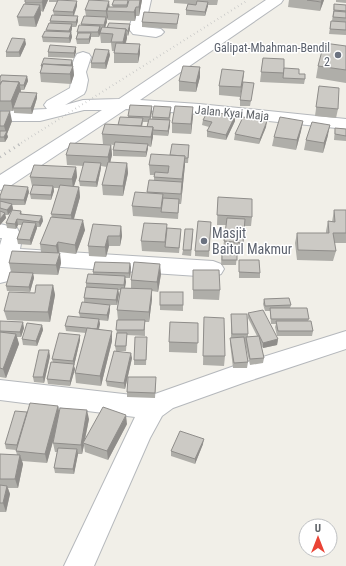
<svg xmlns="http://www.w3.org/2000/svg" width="346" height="566" font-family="'Roboto Condensed',sans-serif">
<rect width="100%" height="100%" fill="#f1efe8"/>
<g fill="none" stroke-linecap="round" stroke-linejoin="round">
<g stroke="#b5b8bc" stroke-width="2">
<g id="street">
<path d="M 137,0 L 151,0 L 145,27 L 161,29 L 164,32 L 161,35 L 156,37 L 133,34 L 129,29 Z"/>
<path d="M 266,0 L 283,0 L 281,3 L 140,100 L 199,104 L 346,119 L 346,129 L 199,114 L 126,109 L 7,188 L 0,190 L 0,175 L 102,110 L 84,110 L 40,121 L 0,121 L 0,111 L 47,109 L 44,105 L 47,101 L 70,88 C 73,75 69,66 77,54 L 83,52 L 89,54 L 91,57 L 86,72 L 88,80 L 86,90 L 84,94 L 65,105 L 83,100 L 119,99 Z"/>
<path d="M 0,224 L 17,228 L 22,238 L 20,249 L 213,261 L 221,264 L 224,269 L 221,274 L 213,277 L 16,264 L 8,281 L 0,283 L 0,245 L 2,238 L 0,238 Z"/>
<path d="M 346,331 L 346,349 L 243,383 L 173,408 L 162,416 L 150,438 L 94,566 L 64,566 L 135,417 L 0,400 L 0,380 L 150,397 L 155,394 L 237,365 Z"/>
</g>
</g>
<use href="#street" fill="#fff" fill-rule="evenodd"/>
<path stroke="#b6b7b8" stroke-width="2" stroke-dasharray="0.5 3.5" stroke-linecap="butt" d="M 18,145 L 248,0"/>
<path stroke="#b6b7b8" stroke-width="3" stroke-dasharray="1 4.5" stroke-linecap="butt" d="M 0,157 L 20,144"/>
</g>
<g fill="#afaea9" fill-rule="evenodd">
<path d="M 48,0 L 43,12 L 41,11 L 41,14 L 36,27 L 19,26 L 17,17 L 25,4 L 25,2 Z"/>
<path d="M 49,0 L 60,0 L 60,1 L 77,1 L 77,6 L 74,16 L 78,21 L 76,27 L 72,27 L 71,32 L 72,37 L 70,43 L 43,42 L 42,37 L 47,31 L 46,30 L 50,23 L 50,21 L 54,15 L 53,11 L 57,2 L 49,2 Z"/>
<path d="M 142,0 L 139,16 L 136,16 L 135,21 L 108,20 L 108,17 L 105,28 L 130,24 L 130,29 L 128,36 L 127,35 L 127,38 L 126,43 L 140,53 L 138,63 L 114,63 L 114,51 L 112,51 L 111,43 L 101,43 L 100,34 L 99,37 L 91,37 L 89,44 L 77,44 L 76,39 L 77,35 L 77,32 L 81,25 L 81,24 L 86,16 L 85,10 L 113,7 L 112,5 Z"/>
<path d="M 164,0 L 218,0 L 217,5 L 208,5 L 205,16 L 186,15 L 186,10 L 188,4 L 174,3 L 174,0 Z"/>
<path d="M 289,0 L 324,0 L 320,11 L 288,7 Z"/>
<path d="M 336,0 L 346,0 L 346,3 L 336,2 Z"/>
<path d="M 334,4 L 346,5 L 346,35 L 329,34 L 331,21 L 332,21 Z"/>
<path d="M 178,19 L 177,29 L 142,27 L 142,22 Z"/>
<path d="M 26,44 L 20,57 L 6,57 L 6,52 Z"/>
<path d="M 346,46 L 346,83 L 316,78 L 318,66 Z"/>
<path d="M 76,47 L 76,52 L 74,58 L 48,57 L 48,52 Z"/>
<path d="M 110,55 L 106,69 L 91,68 L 91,63 Z"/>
<path d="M 263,58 L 284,68 L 299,74 L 305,79 L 304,84 L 260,82 Z"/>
<path d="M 72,60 L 74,75 L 71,84 L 41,82 L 40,73 L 41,70 L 41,66 Z"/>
<path d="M 200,67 L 200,77 L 196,92 L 179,91 L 179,81 Z"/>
<path d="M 244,71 L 243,81 L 240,97 L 219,95 L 219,86 Z"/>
<path d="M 27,76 L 28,81 L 24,90 L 20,90 L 20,92 L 37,98 L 32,114 L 14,113 L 14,110 L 13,111 L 0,110 L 0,78 Z"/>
<path d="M 254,83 L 250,106 L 240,106 L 240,100 Z"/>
<path d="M 319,86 L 338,109 L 336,118 L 315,116 Z"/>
<path d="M 0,111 L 12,121 L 7,134 L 8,137 L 5,142 L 0,142 Z"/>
<path d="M 152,111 L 150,119 L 152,119 L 152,117 L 171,112 L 170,120 L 170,125 L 168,136 L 153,135 L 151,147 L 148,146 L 146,157 L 113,156 L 113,150 L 114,145 L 103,144 L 102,134 L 118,125 L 128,117 L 128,116 ZM 143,122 L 148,122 L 147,127 L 142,127 Z"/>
<path d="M 193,116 L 191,134 L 172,133 L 172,123 Z"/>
<path d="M 235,116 L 235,121 L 226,140 L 207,137 L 207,131 L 209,127 L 202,125 L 203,120 Z"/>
<path d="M 303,121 L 301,131 L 296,150 L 272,146 L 274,137 Z"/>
<path d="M 266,127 L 259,144 L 234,140 L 235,134 Z"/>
<path d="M 335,128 L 346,129 L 346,141 L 334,140 Z"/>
<path d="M 328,135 L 323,153 L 304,150 L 306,140 Z"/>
<path d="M 111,145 L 112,155 L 110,163 L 127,163 L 128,173 L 123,196 L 103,195 L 102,185 L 107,167 L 101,166 L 101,168 L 97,187 L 80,186 L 79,181 L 84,166 L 67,165 L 66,155 Z"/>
<path d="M 189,150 L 188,163 L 185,163 L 181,204 L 179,204 L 178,219 L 133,216 L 132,206 L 147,193 L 147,192 L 154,180 L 154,175 L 150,175 L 149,165 L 170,155 Z"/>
<path d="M 76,167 L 77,177 L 74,186 L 79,187 L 80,197 L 74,219 L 85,230 L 76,254 L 59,252 L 61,263 L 58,275 L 33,274 L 34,278 L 30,292 L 7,291 L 6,286 L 11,272 L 9,263 L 41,252 L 40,244 L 52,217 L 51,214 L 59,188 L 54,188 L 54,191 L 51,200 L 31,199 L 30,194 L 33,187 L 32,186 L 30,177 Z"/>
<path d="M 29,192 L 25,205 L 12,205 L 13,209 L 13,210 L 21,211 L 22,214 L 42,216 L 43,221 L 40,227 L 37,227 L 37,228 L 31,245 L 18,244 L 17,239 L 22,225 L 18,225 L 16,229 L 7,228 L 6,223 L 12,211 L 8,215 L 5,215 L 6,218 L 0,225 L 0,196 Z"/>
<path d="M 218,197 L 252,217 L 251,226 L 244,226 L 242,253 L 237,253 L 236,265 L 221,265 L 222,249 L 223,249 L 226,225 L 217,225 Z"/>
<path d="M 334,210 L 346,210 L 346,243 L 334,243 L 336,251 L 333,261 L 297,260 L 295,243 L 297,233 L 326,233 L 326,231 L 328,221 L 332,222 Z"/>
<path d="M 211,222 L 209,257 L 195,256 L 195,251 Z"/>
<path d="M 121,226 L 122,236 L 120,246 L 109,246 L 106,257 L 89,256 L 88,246 Z"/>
<path d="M 167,228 L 181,234 L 179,253 L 142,251 L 141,241 Z"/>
<path d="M 193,235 L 191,256 L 182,255 L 183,250 Z"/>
<path d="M 239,260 L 260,273 L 260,278 L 239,278 Z"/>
<path d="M 130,263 L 131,268 L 130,278 L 125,278 L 126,282 L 125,288 L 131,288 L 131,280 L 161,274 L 158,292 L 152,291 L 152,299 L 149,322 L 145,322 L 145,336 L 127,335 L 126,351 L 116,351 L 132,358 L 125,389 L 107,386 L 106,381 L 116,351 L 115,346 L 118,320 L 117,310 L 120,290 L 118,290 L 119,294 L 117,305 L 110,305 L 110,310 L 108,321 L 99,320 L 100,324 L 99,330 L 112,341 L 101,386 L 76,383 L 75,373 L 86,333 L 66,331 L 65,326 L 80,317 L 79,313 L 84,303 L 84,298 L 86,287 L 86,283 L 93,275 L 93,272 Z"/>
<path d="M 193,270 L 220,290 L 219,300 L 193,299 Z"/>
<path d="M 53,285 L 55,295 L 50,322 L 7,320 L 4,311 Z"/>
<path d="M 183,292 L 183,311 L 160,310 L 160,305 Z"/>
<path d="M 264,299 L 291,305 L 290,308 L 309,319 L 308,321 L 313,331 L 312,336 L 277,336 L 275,327 L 276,324 L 271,324 L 270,311 L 265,311 L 263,304 Z"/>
<path d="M 248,313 L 278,339 L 277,345 L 263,348 L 261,345 L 264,358 L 263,363 L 250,365 L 245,343 L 245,339 L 244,339 L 248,362 L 247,368 L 233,368 L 230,343 L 230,338 L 231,338 L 231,314 L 248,334 L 248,337 L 257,336 L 248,318 Z"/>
<path d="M 204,317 L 225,356 L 224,366 L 203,365 Z"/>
<path d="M 0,321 L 24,328 L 21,337 L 17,337 L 19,344 L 6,378 L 0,377 Z"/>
<path d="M 198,323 L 197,353 L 169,352 L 169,342 Z"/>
<path d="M 42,325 L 43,330 L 37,346 L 23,345 L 22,339 Z"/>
<path d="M 80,335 L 80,340 L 74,366 L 75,369 L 70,386 L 48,384 L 47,379 L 53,363 L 52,359 Z"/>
<path d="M 147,337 L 146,365 L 134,365 L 134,360 Z"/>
<path d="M 50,356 L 44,383 L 34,382 L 33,377 Z"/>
<path d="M 156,383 L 155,398 L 127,397 L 127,392 Z"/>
<path d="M 58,406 L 59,413 L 89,419 L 85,440 L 127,424 L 108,460 L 85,452 L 84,445 L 82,454 L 78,454 L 74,474 L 55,473 L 54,468 L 57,452 L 55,452 L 53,443 L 55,434 L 47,463 L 22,461 L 23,464 L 18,488 L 8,488 L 10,494 L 6,512 L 0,512 L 0,454 L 17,455 L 16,451 L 16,450 L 6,449 L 5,444 L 27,414 Z"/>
<path d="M 203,444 L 195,464 L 171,456 L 171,451 Z"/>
</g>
<g fill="#8f8d8a">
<path d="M 43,0 L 48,0 L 43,12 L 42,2 Z"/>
<path d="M 140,0 L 142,0 L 139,16 L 139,7 Z"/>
<path d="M 322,0 L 324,0 L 320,11 L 321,2 Z"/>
<path d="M 77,1 L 77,6 L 73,17 L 73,12 Z"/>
<path d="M 109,1 L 110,10 L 107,11 L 108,17 L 107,20 L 106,11 Z"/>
<path d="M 208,2 L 208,6 L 205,16 L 205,12 Z"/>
<path d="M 40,5 L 41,14 L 36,27 L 34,17 Z"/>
<path d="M 136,7 L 136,16 L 135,21 L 134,12 Z"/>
<path d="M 78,16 L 78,21 L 76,27 L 76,22 Z"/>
<path d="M 106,17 L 107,22 L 104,30 L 104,25 Z"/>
<path d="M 72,24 L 72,29 L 70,36 L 69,31 Z"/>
<path d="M 130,24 L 130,29 L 128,36 L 128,31 Z"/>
<path d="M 100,26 L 101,31 L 99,37 L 98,32 Z"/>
<path d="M 126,29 L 127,38 L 123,51 L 123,42 Z"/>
<path d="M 71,32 L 72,37 L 70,43 L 69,38 Z"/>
<path d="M 91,33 L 91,38 L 89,44 L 89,39 Z"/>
<path d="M 25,39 L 26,44 L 20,57 L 19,52 Z"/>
<path d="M 140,44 L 140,53 L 138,63 L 138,54 Z"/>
<path d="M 76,47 L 76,52 L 74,58 L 74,53 Z"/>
<path d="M 109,50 L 110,55 L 106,69 L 105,63 Z"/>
<path d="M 72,60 L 73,65 L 70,73 L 70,68 Z"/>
<path d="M 73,66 L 74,75 L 71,84 L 70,74 Z"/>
<path d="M 200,67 L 200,77 L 196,92 L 196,83 Z"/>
<path d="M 244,71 L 243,81 L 240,97 L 241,87 Z"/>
<path d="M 27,76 L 28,81 L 24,90 L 24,85 Z"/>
<path d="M 19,82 L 21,91 L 14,108 L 13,108 L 13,111 L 11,101 Z"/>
<path d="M 37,93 L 37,98 L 32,114 L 31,108 Z"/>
<path d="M 152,106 L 152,111 L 150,122 L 150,117 Z"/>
<path d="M 193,107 L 193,116 L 191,134 L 191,124 Z"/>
<path d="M 10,111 L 12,121 L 7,134 L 8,137 L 5,142 L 4,137 L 6,133 L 4,126 Z"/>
<path d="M 235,116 L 235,121 L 226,140 L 226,135 Z"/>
<path d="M 170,120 L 170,125 L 168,136 L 168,131 Z"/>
<path d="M 267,121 L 266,127 L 259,144 L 260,139 Z"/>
<path d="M 303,121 L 301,131 L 296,150 L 297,140 Z"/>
<path d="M 330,125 L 328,135 L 323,153 L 324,143 Z"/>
<path d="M 153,127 L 153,137 L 151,147 L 151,137 Z"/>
<path d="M 148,144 L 148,149 L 146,157 L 146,152 Z"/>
<path d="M 111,145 L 112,155 L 109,167 L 108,157 Z"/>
<path d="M 185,156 L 185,165 L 181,204 L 182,179 Z"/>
<path d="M 101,163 L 101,168 L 97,187 L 96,182 Z"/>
<path d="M 127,163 L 128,173 L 123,196 L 123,186 Z"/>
<path d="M 76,167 L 77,177 L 73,189 L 72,179 Z"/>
<path d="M 53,186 L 54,191 L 51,200 L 51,195 Z"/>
<path d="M 28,187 L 29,192 L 25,205 L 24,200 Z"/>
<path d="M 79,187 L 80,197 L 72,225 L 71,215 Z"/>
<path d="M 12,204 L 13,209 L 8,215 L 7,210 Z"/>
<path d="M 5,213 L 6,218 L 0,225 L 0,219 Z"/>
<path d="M 42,216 L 43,221 L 40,227 L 39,222 Z"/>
<path d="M 17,219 L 18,225 L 16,229 L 15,224 Z"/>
<path d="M 83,220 L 85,230 L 76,254 L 75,245 Z"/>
<path d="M 36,223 L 37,228 L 31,245 L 30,240 Z"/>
<path d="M 121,226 L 122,236 L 120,246 L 120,236 Z"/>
<path d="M 108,236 L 109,246 L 106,257 L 105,247 Z"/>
<path d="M 58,242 L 59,252 L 58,256 L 56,246 Z"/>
<path d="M 60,253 L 61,263 L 58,275 L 56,265 Z"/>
<path d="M 130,263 L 131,268 L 130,278 L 129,273 Z"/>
<path d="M 160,264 L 161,274 L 158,292 L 157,282 Z"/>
<path d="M 33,273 L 34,278 L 30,292 L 29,287 Z"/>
<path d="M 125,276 L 126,282 L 124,291 L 124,285 Z"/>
<path d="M 53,285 L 55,295 L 50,322 L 48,312 Z"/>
<path d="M 118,289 L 119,294 L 117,305 L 116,300 Z"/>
<path d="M 152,289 L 152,299 L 149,322 L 149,312 Z"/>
<path d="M 110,305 L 110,310 L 108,321 L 107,315 Z"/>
<path d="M 99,319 L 100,324 L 97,334 L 97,329 Z"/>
<path d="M 23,322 L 24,328 L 21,337 L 20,332 Z"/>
<path d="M 42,325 L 43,330 L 37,346 L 36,341 Z"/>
<path d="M 112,331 L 112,341 L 101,386 L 100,376 Z"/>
<path d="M 16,334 L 19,344 L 6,378 L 3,369 Z"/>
<path d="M 80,335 L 80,340 L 74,366 L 75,369 L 70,386 L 70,381 L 74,365 L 73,361 Z"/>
<path d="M 278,339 L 277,345 L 263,348 L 263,343 Z"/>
<path d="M 49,350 L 50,356 L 44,383 L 43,377 Z"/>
<path d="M 131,353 L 132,358 L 125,389 L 124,383 Z"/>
<path d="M 58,406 L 60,416 L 47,463 L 45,454 Z"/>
<path d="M 87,410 L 89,419 L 84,443 L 83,443 L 84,445 L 82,454 L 81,445 Z"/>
<path d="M 27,412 L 28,417 L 18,450 L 17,445 Z"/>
<path d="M 126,415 L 127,424 L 108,460 L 107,451 Z"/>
<path d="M 204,439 L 203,444 L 195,464 L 195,459 Z"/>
<path d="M 77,449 L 78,454 L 74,474 L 73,469 Z"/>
<path d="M 20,455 L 23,464 L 18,488 L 15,479 Z"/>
<path d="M 7,486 L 10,494 L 6,512 L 3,503 Z"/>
</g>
<g fill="#cccac5" stroke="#8f8d8a">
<path d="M 25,0 L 43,0 L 42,2 L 25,2 Z"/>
<path d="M 58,0 L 77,1 L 73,12 L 53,11 Z"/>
<path d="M 89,0 L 109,1 L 106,11 L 85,10 Z"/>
<path d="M 114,0 L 128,0 L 127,5 L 112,5 Z"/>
<path d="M 129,0 L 140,0 L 139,7 L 136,7 L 134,12 L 107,11 L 108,7 L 127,7 Z"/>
<path d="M 307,0 L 322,0 L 321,2 Z"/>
<path d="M 197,1 L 208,2 L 205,12 L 186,10 L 188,4 L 196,5 Z"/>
<path d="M 24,4 L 40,5 L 34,17 L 17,17 Z"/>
<path d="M 334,4 L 346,5 L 346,11 L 334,10 Z"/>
<path d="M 334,11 L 346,12 L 346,18 L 333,17 Z"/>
<path d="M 144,12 L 179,14 L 177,24 L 142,22 Z"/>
<path d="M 52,15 L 78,16 L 76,22 L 50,21 Z"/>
<path d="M 84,16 L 106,17 L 104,25 L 81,24 Z"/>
<path d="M 331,21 L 346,22 L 346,30 L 330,29 Z"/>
<path d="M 49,23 L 72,24 L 69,31 L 46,30 Z"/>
<path d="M 109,23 L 130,24 L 128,31 L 127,31 L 126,29 L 107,28 Z"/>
<path d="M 79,25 L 100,26 L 98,32 L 77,32 Z"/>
<path d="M 102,27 L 126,29 L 123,42 L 111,42 L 113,34 L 100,33 Z"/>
<path d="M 45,31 L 71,32 L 69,38 L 42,37 Z"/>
<path d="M 78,33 L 91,33 L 89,39 L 76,39 Z"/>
<path d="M 12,38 L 25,39 L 19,52 L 6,52 Z"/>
<path d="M 116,43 L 140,44 L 138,54 L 114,53 Z"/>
<path d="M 324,43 L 346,46 L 346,70 L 318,66 Z"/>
<path d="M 50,45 L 76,47 L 74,53 L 48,52 Z"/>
<path d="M 95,49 L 109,50 L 105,63 L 91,63 Z"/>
<path d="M 44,58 L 72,60 L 71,65 L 43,64 L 42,66 L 41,66 Z"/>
<path d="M 263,58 L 284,59 L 284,73 L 261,72 Z"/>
<path d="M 43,64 L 73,66 L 70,74 L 40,73 Z"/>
<path d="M 183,66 L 200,67 L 196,83 L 179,81 Z"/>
<path d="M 284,68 L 299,69 L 299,74 L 305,74 L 305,79 L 283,78 Z"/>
<path d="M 222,69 L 244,71 L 241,87 L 219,86 Z"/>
<path d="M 1,75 L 27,76 L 24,85 L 20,85 L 19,82 L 2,81 L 0,84 L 0,78 Z"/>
<path d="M 2,81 L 19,82 L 11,101 L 0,101 L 0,85 Z"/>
<path d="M 243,82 L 254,83 L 251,101 L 240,100 Z"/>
<path d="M 319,86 L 339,88 L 338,109 L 316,107 Z"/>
<path d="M 19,92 L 37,93 L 31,108 L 13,108 Z"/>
<path d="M 130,105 L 152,106 L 150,117 L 128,116 Z"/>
<path d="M 154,106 L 171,107 L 169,118 L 152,117 Z"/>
<path d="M 175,106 L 193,107 L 191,124 L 172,123 Z"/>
<path d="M 0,111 L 10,111 L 4,126 L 0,126 Z"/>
<path d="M 208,111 L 235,116 L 226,135 L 207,131 L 212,122 L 203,120 Z"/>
<path d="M 120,117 L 143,118 L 141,126 L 118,125 Z"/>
<path d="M 243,117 L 267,121 L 260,139 L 235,134 Z"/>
<path d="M 280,117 L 303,121 L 297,140 L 274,137 Z"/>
<path d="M 149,119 L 170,120 L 168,131 L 153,130 L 153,127 L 147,127 Z"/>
<path d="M 312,122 L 330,125 L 324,143 L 306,140 Z"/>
<path d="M 105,124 L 153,127 L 151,137 L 102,134 Z"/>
<path d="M 335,128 L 346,129 L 346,136 L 335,134 Z"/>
<path d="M 0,131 L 7,131 L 4,137 L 0,137 Z"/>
<path d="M 115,142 L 148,144 L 146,152 L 113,150 Z"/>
<path d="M 70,143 L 111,145 L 108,157 L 66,155 Z"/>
<path d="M 172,144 L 189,145 L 188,158 L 184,158 L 185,156 L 170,155 Z"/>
<path d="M 151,154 L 185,156 L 182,179 L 154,177 L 155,172 L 168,173 L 169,166 L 149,165 Z"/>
<path d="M 84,162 L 101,163 L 96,182 L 79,181 Z"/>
<path d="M 108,162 L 127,163 L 123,186 L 102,185 Z"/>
<path d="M 34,165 L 76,167 L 72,179 L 30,177 Z"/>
<path d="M 149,180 L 182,182 L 181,194 L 147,192 Z"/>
<path d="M 4,185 L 28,187 L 24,200 L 0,199 L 0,196 Z"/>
<path d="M 33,185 L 53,186 L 51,195 L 30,194 Z"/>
<path d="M 60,185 L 79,187 L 71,215 L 51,214 Z"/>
<path d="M 135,192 L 163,194 L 161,208 L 132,206 Z"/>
<path d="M 218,197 L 252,199 L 252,217 L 217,215 Z"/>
<path d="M 163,198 L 179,199 L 178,213 L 161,212 Z"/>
<path d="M 0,201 L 12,204 L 7,210 L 0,208 Z"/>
<path d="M 12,210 L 21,211 L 20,214 L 42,216 L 39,222 L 17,219 L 15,224 L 6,223 Z"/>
<path d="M 334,210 L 346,210 L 346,233 L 333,233 L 336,251 L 298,250 L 297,233 L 329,233 L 328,221 L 335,222 Z"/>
<path d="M 0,211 L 5,213 L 0,219 Z"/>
<path d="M 51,217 L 83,220 L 75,245 L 58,242 L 56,246 L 40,244 Z"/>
<path d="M 227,218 L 245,219 L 243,243 L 224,241 Z"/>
<path d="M 198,221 L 211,222 L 209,251 L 195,251 Z"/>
<path d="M 23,222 L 36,223 L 30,240 L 17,239 Z"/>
<path d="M 144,223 L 167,224 L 165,242 L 141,241 Z"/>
<path d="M 93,224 L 121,226 L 120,236 L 108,236 L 105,247 L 88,246 Z"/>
<path d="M 167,228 L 181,229 L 179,248 L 165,247 Z"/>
<path d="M 185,229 L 193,229 L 191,250 L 183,250 Z"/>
<rect x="222" y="249" width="15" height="11"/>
<path d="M 12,251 L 60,253 L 56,265 L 9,263 Z"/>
<path d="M 239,260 L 259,260 L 260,273 L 239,272 Z"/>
<path d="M 95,262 L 130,263 L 129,273 L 93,272 Z"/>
<path d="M 134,262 L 160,264 L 157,282 L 131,280 Z"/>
<path d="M 193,270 L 219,270 L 220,290 L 193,290 Z"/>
<path d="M 10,272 L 33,273 L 29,287 L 6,286 Z"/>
<path d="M 88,274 L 125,276 L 124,285 L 86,283 Z"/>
<path d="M 36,285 L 53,285 L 48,312 L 4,311 L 9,292 L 35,293 Z"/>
<path d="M 86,287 L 118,289 L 116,300 L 84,298 Z"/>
<path d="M 121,288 L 152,289 L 149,312 L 117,310 Z"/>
<rect x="160" y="292" width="23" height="13"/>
<path d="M 289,298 L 291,305 L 265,306 L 264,299 Z"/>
<path d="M 82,302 L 110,305 L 107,315 L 79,313 Z"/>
<path d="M 270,308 L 307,308 L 309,319 L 271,319 Z"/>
<path d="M 263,310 L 278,339 L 263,343 L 248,313 Z"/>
<path d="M 231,314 L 247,314 L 248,334 L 232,334 Z"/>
<path d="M 68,316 L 99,319 L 97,329 L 65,326 Z"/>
<path d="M 204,317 L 224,318 L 225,356 L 203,356 Z"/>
<path d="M 117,320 L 145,320 L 144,330 L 116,330 Z"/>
<path d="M 0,321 L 23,322 L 20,332 L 0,331 Z"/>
<path d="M 276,321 L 311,321 L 313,331 L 278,331 Z"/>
<path d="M 170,322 L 198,323 L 198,343 L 169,342 Z"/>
<path d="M 27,323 L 42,325 L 36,341 L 22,339 Z"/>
<path d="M 87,328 L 112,331 L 100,376 L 75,373 Z"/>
<path d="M 0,332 L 16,334 L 3,369 L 0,368 Z"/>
<path d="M 59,333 L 80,335 L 73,361 L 52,359 Z"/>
<path d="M 117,333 L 127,333 L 126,346 L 115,346 Z"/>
<path d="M 259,336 L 264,358 L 250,359 L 246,337 Z"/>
<path d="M 135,337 L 147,337 L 146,360 L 134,360 Z"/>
<path d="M 244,337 L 248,362 L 234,363 L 230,338 Z"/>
<path d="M 39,350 L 49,350 L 43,377 L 33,377 Z"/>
<path d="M 114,351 L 131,353 L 124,383 L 106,381 Z"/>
<path d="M 51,362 L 74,364 L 70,381 L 47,379 Z"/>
<path d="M 128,377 L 156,377 L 155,393 L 127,392 Z"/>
<path d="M 30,403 L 58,406 L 45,454 L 16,451 Z"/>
<path d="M 103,407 L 126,415 L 107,451 L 83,443 Z"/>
<path d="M 60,408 L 87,410 L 81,445 L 53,443 Z"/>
<path d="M 15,411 L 27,412 L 17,445 L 5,444 Z"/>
<path d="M 180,431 L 204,439 L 195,459 L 171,451 Z"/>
<path d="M 58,448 L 77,449 L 73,469 L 54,468 Z"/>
<path d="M 0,454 L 20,455 L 15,479 L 0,479 Z"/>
<path d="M 0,485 L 7,486 L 3,503 L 0,503 Z"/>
</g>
<g fill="#6b7280" stroke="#fff" stroke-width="1.5">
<circle cx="338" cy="55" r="4"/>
<circle cx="204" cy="241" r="4"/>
</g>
<g text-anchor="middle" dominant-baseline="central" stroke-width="3" stroke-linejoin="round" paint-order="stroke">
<g font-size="12" fill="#5b616d" stroke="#fff" text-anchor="end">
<text x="330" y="48">Galipat-Mbahman-Bendil<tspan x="330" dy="14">2</tspan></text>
</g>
<g font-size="12" fill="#5f6368" stroke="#fff">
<text transform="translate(232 113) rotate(5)">Jalan Kyai Maja</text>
</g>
<g font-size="14" fill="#5b616d" stroke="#fff" text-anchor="start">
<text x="212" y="233">Masjit<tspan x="212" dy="16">Baitul Makmur</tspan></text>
</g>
</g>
<g transform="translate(318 538)"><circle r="19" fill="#ffffff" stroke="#bfc1c3"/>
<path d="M0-3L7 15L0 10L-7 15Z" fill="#ea4335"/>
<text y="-6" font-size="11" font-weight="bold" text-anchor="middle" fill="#5f6368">U</text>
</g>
</svg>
